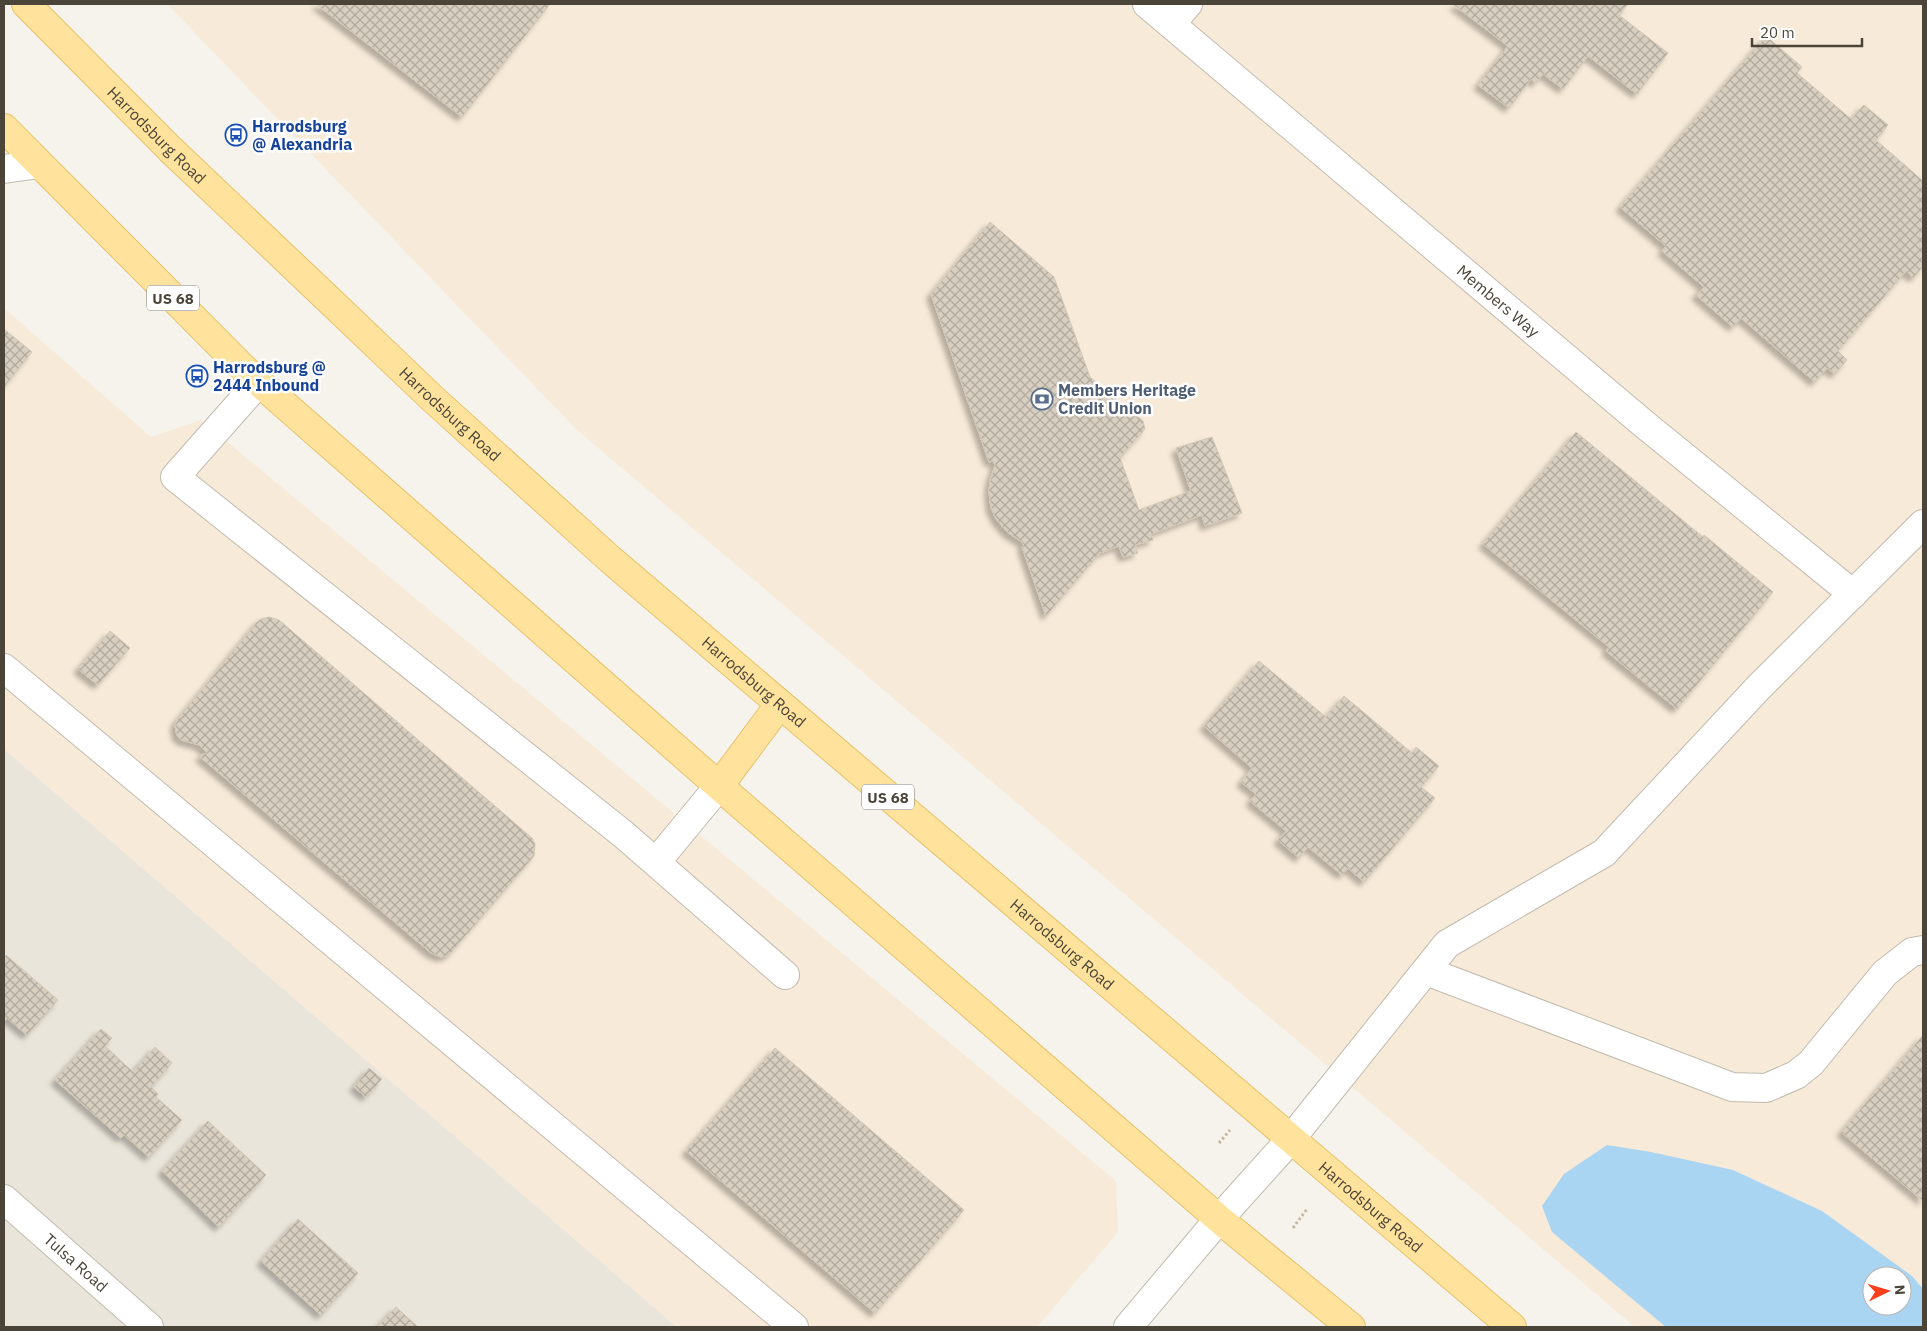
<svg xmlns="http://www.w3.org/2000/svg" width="1927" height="1331" font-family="'IBM Plex Sans',sans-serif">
<defs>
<pattern id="building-cross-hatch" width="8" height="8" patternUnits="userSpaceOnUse" patternTransform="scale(1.25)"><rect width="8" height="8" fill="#d8cfc1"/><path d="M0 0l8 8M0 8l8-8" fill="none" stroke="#b1aa9e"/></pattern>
<filter id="shadow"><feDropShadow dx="-4.5" dy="4.5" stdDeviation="2.5" flood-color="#0004"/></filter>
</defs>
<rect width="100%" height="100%" fill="#f6f3ec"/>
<path fill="#eae5da" d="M 4,749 L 677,1327 L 4,1327 Z"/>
<g fill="#f7ead8" fill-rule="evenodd">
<path d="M 167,4 L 1923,4 L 1923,1327 L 1635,1327 L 577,430 ZM 1872,1276 L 1902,1276 L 1902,1306 L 1872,1306 Z"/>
<path d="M 4,308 L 151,437 L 201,420 L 1116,1181 L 1118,1232 L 1037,1327 L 677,1327 L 4,749 Z"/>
</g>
<path fill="#a9d4f2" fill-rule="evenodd" d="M 1607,1145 L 1651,1152 L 1733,1170 L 1822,1211 L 1912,1276 L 1923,1289 L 1923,1327 L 1666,1327 L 1552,1232 L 1542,1206 L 1564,1174 ZM 1872,1276 L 1902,1276 L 1902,1306 L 1872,1306 Z"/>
<g fill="url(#building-cross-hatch)" stroke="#d3c7b4" filter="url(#shadow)">
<path d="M 316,4 L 550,4 L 462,117 Z"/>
<path d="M 1455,4 L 1628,4 L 1619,15 L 1668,53 L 1637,94 L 1588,56 L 1563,89 L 1543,74 L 1536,83 L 1531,79 L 1509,108 L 1478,85 L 1508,46 L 1454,5 Z"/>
<path d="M 1766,36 L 1802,67 L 1797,73 L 1851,119 L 1864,105 L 1888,125 L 1876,140 L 1923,181 L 1923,267 L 1913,278 L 1906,271 L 1838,351 L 1847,360 L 1835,374 L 1827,368 L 1815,382 L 1741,318 L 1733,327 L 1696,295 L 1704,287 L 1662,251 L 1666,246 L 1620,207 Z"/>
<path d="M 990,222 L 1054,277 L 1090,377 L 1143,421 L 1145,429 L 1120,458 L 1139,510 L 1191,491 L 1176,448 L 1212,437 L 1242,513 L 1205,526 L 1202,515 L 1151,534 L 1153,540 L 1135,545 L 1138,553 L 1123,557 L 1119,546 L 1100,553 L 1046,616 L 1022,547 L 1024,546 L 1022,542 L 1007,532 L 996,519 L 991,508 L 989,492 L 990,481 L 995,465 L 993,461 L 989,462 L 931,294 Z"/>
<path d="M 4,329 L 32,352 L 4,387 Z"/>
<path d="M 1576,432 L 1703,537 L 1704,535 L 1773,592 L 1677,709 L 1606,651 L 1609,647 L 1483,544 Z"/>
<path d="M 269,617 L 279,620 L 532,838 L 535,844 L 534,856 L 449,955 L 441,957 L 431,953 L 199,756 L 207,753 L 199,745 L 181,740 L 177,736 L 175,726 L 177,720 L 257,622 L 261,619 Z"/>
<path d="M 110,631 L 130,648 L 98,685 L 78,669 Z"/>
<path d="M 1259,661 L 1326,717 L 1344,696 L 1412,753 L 1416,747 L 1439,766 L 1421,787 L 1435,798 L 1364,882 L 1348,868 L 1342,875 L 1308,847 L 1299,858 L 1278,840 L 1286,831 L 1250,801 L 1256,794 L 1241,782 L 1252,768 L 1204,726 Z"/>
<path d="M 6,955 L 58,1000 L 27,1035 L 7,1018 L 4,1022 L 4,958 Z"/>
<path d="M 101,1029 L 112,1038 L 105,1046 L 133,1072 L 155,1047 L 172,1063 L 151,1087 L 158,1094 L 156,1097 L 182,1120 L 149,1157 L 124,1135 L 121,1138 L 55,1080 Z"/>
<path d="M 1923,1035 L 1923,1201 L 1841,1132 Z"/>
<path d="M 775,1048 L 964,1210 L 875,1313 L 686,1151 Z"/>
<path d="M 369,1068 L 382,1079 L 366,1097 L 354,1087 Z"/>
<path d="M 208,1121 L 266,1175 L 219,1227 L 162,1171 Z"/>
<path d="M 298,1219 L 358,1273 L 321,1315 L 261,1261 Z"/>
<path d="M 396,1307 L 418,1327 L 377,1327 Z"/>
</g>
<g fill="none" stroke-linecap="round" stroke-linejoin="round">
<g stroke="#c2bbae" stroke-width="30">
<g id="minor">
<path id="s1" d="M 1147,4 L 1644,424 L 1853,594"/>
<path d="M 1171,24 L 1188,4"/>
<path d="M 4,169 L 39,164"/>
<path d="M 259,382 L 175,477 L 623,834 L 785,975"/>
<path d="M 4,668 L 794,1327"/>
<path d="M 657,861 L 719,786"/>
<path d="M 1426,971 L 1732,1087 L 1766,1088 L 1796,1075 L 1811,1063 L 1885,973 L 1912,952 L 1923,950"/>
<path id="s2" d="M 4,1199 L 149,1327"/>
<path d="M 1128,1327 L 1219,1219 L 1290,1140 L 1447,944 L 1604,853 L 1759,687 L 1923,524"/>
</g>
</g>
<g stroke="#e6c16a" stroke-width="30">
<g id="major">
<path id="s3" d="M 26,4 L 170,149 L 327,298 L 433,399 L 611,560 L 1512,1327"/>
<path d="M 4,128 L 245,370 L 719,786 L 1219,1219 L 1351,1327"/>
<path d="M 719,786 L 780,704"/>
</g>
</g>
<g stroke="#c4b79f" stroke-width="3" stroke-dasharray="2.5 2.5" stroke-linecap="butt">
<path d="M 1219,1143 L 1230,1130"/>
<path d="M 1293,1228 L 1307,1209"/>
</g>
<use href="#minor" stroke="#fff" stroke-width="28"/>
<use href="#major" stroke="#ffe39c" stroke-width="28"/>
</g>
<defs>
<g id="bus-ring" transform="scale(1.125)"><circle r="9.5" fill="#fff" stroke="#1a4fb4" stroke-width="1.5"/><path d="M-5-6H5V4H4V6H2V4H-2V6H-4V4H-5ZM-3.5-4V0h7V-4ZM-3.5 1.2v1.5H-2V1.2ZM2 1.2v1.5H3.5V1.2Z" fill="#1a4fb4"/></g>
<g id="bank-ring" transform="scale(1.125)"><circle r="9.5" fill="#fff" stroke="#5c6f8a" stroke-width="1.5"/><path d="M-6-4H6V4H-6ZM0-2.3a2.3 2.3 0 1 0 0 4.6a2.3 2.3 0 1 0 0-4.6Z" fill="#5c6f8a"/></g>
</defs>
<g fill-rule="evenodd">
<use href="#bus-ring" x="236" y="135"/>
<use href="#bus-ring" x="197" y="376"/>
<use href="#bank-ring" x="1042" y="399"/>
</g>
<g text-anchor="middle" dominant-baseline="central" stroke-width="5" stroke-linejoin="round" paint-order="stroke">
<g fill="#fff" stroke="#817c74" stroke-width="1">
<rect x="147" y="285.5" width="52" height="25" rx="4"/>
<rect x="862" y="784.5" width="52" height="25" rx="4"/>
</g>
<g font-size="15" font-weight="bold" fill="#4b4439">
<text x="173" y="298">US 68</text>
<text x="888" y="797">US 68</text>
</g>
<g font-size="16" font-weight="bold" fill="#164399" stroke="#fff" text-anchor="start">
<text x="252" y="126">Harrodsburg<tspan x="252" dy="18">@ Alexandria</tspan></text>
<text x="213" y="367">Harrodsburg @<tspan x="213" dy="18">2444 Inbound</tspan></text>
</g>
<g font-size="16" fill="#4b4439" stroke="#fff">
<text stroke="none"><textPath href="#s3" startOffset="185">Harrodsburg Road</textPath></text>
<text stroke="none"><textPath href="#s1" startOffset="460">Members Way</textPath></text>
<text stroke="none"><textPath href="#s3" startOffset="590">Harrodsburg Road</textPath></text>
<text stroke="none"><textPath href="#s3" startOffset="995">Harrodsburg Road</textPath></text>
<text stroke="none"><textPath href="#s3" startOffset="1400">Harrodsburg Road</textPath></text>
<text stroke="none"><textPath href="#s3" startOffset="1805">Harrodsburg Road</textPath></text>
<text stroke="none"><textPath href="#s2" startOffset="96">Tulsa Road</textPath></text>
</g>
<g font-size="16" font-weight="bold" fill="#4e5e75" stroke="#fff" text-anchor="start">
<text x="1058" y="390">Members Heritage<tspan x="1058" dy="18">Credit Union</tspan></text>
</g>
</g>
<rect width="1927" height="1331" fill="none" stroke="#4b4439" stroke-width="10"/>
<g transform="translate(1887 1291) rotate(85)"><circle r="24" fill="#ffffff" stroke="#b7b4b0"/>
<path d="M0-4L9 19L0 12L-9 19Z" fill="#fc3f1d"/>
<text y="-8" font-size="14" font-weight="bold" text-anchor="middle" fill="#4b4439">N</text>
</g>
<path d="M1752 38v8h110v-8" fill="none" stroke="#4b4439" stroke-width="2.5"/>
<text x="1760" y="38" font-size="15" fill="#4b4439" stroke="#ffffff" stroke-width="4" paint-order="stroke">20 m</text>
</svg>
